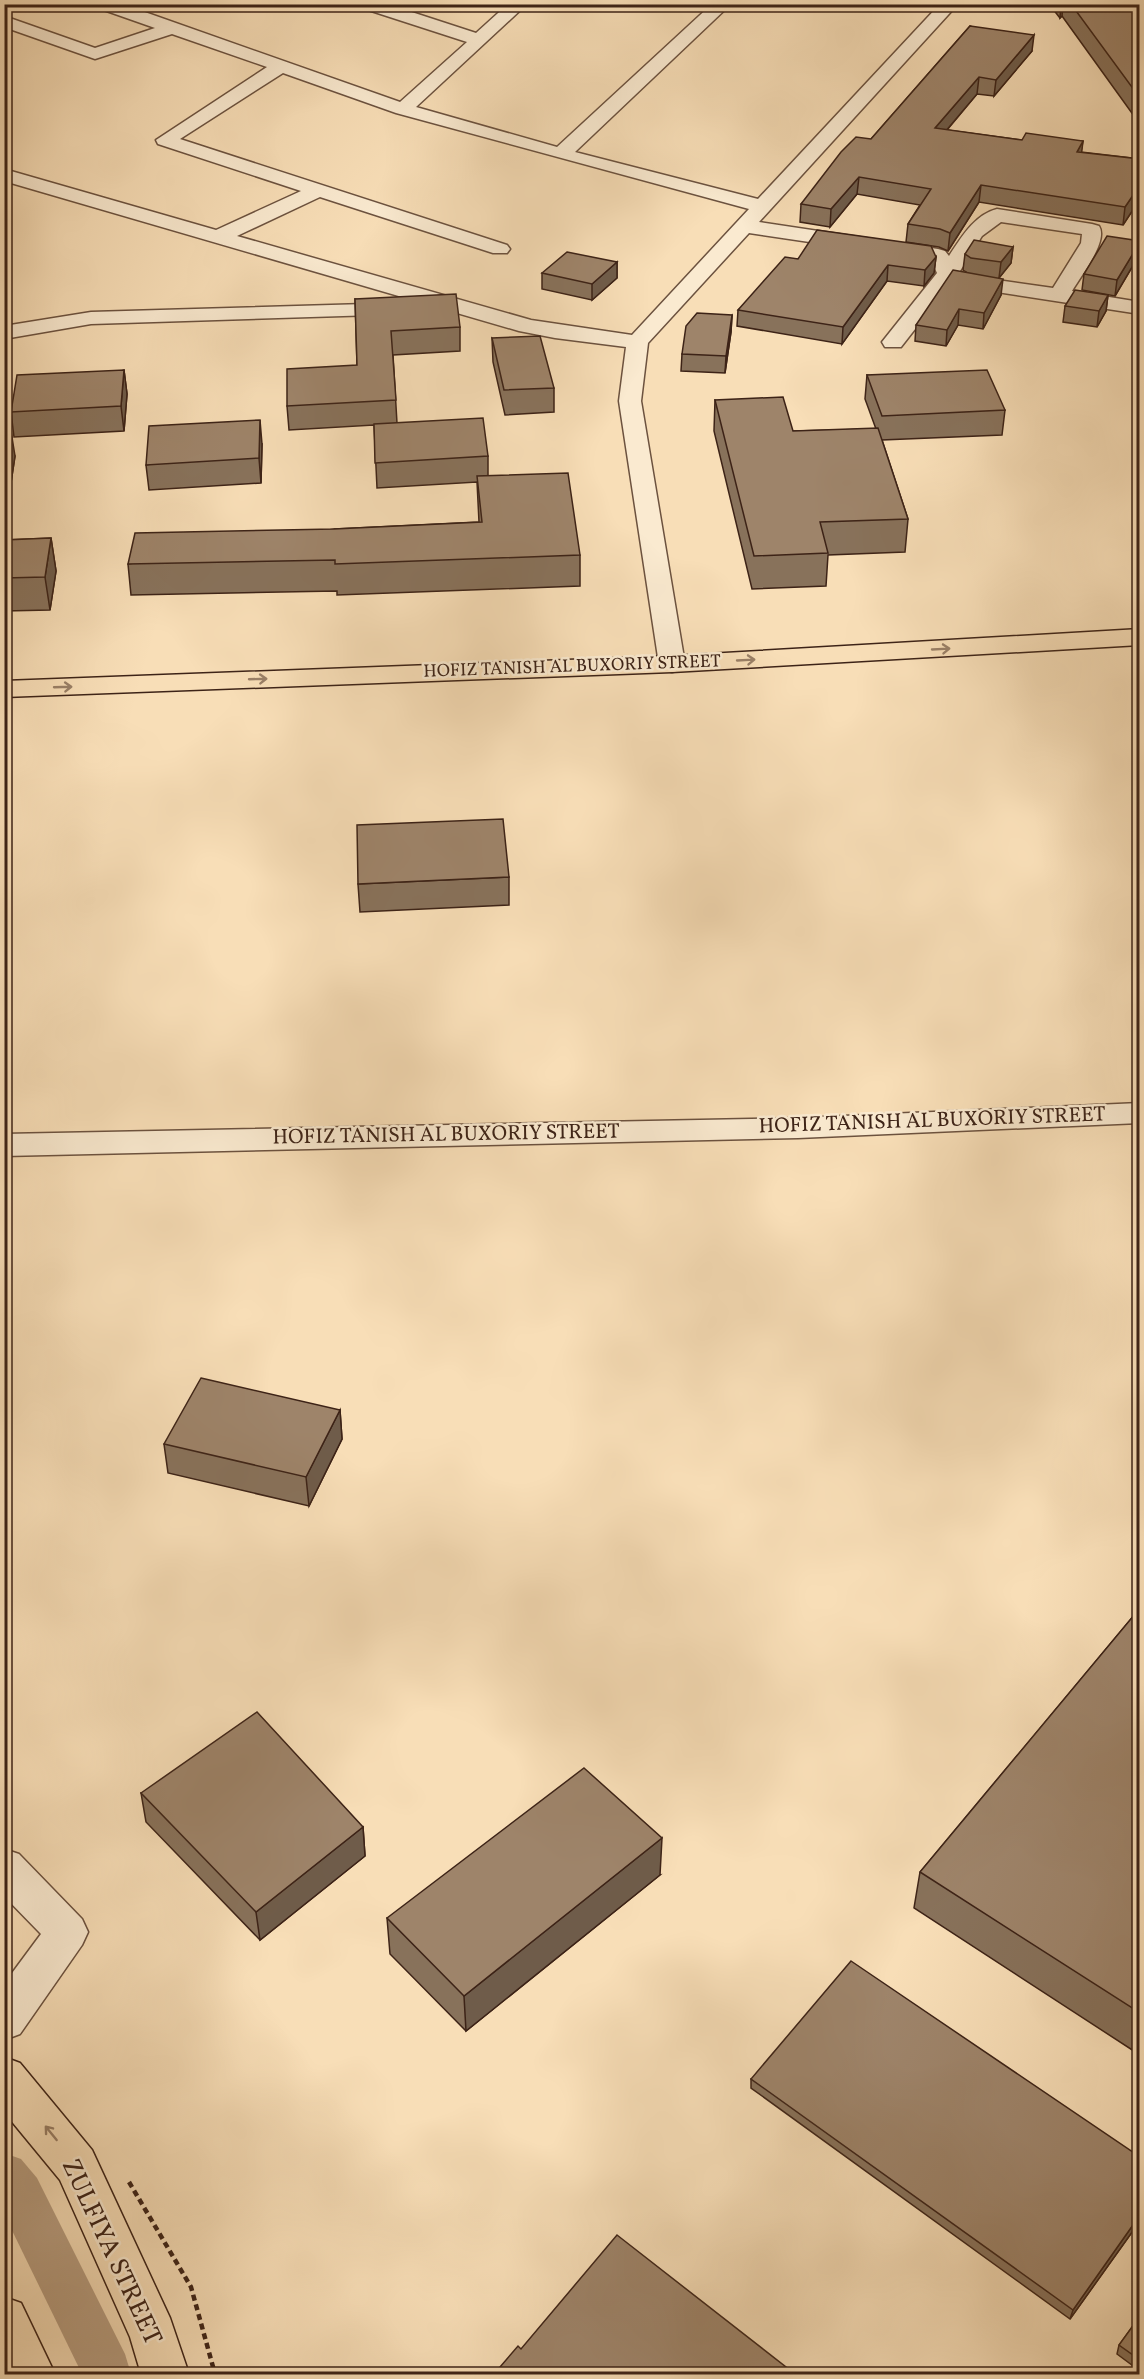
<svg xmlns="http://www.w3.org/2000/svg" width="1144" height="2379" font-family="Vollkorn,serif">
<rect width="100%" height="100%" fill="#f8deb7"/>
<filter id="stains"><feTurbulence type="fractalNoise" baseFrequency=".00333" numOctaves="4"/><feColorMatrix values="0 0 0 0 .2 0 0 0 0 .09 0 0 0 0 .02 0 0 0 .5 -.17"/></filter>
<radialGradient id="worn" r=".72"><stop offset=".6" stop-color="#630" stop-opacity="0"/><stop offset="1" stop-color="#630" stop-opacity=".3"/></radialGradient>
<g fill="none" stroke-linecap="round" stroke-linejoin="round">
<path fill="#b89e81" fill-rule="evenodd" d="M 4,2153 L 21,2159 L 37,2178 L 125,2354 L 131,2374 L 82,2374 L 4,2214 Z"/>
<g stroke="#6c523f" stroke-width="3">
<g id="minor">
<path d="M 96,4 L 122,4 L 400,102 L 467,42 L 362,8 L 360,4 L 387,4 L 476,33 L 508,4 L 527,4 L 416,107 L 557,147 L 712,4 L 731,4 L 575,152 L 758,199 L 940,4 L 958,4 L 759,222 L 938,249 L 945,251 L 949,256 C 961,238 974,215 997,209 L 1092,224 L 1099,226 C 1109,241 1080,277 1072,291 L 1140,302 L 1140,314 L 964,287 L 951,283 L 901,347 L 885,347 L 882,342 L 937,273 L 931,260 L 749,233 L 648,343 L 641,401 L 685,664 L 681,670 L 672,672 L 663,670 L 659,664 L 619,401 L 626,347 L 555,338 L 519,331 L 4,181 L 4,169 L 216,230 L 301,191 L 158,144 L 156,140 L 267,67 L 172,34 L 95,59 L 4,27 L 4,16 L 95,48 L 155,28 L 98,8 ZM 283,73 L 396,113 L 749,209 L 632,335 L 531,320 L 237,236 L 320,197 L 493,253 L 507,253 L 510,249 L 507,245 L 180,139 ZM 1001,222 L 1082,234 L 1081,243 L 1053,288 L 969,276 L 960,271 L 982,236 Z"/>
<path d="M 400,303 L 408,304 L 411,309 L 408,314 L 91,324 L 4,339 L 4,326 L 91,312 Z"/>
<path d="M 1140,1103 L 1140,1123 L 798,1138 L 4,1156 L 4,1134 L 798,1118 Z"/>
<path d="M 4,1849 L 19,1854 L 82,1919 L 88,1932 L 82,1945 L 20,2034 L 4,2040 L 4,1984 L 41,1934 L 4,1896 Z"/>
</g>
</g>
<g stroke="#3d2317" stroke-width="3">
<g id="major">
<path d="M 1140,629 L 1140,645 L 672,672 L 4,697 L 4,681 L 672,656 Z"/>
<path d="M 4,2057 L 20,2063 L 92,2150 L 170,2318 L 189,2374 L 141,2374 L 130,2337 L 60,2180 L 4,2112 Z"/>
<path d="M 4,2297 L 21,2303 L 55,2374 L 6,2374 Z"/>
</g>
</g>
<path stroke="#3d2317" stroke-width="4.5" stroke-dasharray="6 4" stroke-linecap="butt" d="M 129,2182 L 191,2287 L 215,2374"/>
<use href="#minor" fill="#faead0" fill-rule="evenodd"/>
<use href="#major" fill="#f8deb7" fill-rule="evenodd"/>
</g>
<g fill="#88725b" stroke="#3d2317" stroke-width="1.5">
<path d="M 1049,4 L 1140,4 L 1140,116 L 1134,116 L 1062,16 L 1060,18 Z"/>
<path d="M 970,26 L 1032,51 L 994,96 L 977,94 L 947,130 L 1022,140 L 1083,141 L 1081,152 L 1140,159 L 1140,199 L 1123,225 L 979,202 L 948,251 L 939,247 L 906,242 L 908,224 L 920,205 L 857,194 L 830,227 L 800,222 L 801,204 L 871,139 Z"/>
<path d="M 1140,241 L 1138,257 L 1115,296 L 1082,290 L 1084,274 Z"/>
<path d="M 1013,247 L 1011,263 L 999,278 L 1001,295 L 983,329 L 958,325 L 946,346 L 915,341 L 916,325 L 966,272 L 963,270 L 965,254 Z"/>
<path d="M 936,257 L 934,273 L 924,286 L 887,281 L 842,344 L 737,326 L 738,310 L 798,259 Z"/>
<path d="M 617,262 L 617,278 L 592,300 L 542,289 L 542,273 Z"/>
<path d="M 1108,295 L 1106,311 L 1097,327 L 1063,322 L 1065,306 Z"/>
<path d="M 355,299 L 460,327 L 460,351 L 393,355 L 397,423 L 488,456 L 488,476 L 580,555 L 580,586 L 337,595 L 337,591 L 131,595 L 128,564 L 334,529 L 479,522 L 477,482 L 377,488 L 374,425 L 289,430 L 287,406 L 357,365 Z"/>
<path d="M 732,315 L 731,332 L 725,373 L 681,371 L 682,354 Z"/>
<path d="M 492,338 L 554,388 L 554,412 L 505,415 L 493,362 Z"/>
<path d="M 124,370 L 127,394 L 124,431 L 14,437 L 11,412 Z"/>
<path d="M 867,375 L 1005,410 L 1002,435 L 882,440 L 908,519 L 905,552 L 828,555 L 826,586 L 752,589 L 714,431 L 715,400 L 793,431 L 876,429 L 865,399 Z"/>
<path d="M 4,432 L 15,456 L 9,496 L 4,496 Z"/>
<path d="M 262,444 L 261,483 L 149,490 L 146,465 Z"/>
<path d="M 51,538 L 56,571 L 50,610 L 4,611 L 4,540 Z"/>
<path d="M 509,877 L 509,905 L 360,912 L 358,884 Z"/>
<path d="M 340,1410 L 342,1439 L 309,1506 L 168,1473 L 164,1444 Z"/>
<path d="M 1140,1608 L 1140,2055 L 914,1908 L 920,1872 Z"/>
<path d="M 141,1793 L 363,1827 L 365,1856 L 260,1940 L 146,1822 Z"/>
<path d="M 660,1875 L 466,2031 L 390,1954 L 387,1918 Z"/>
<path d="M 751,2079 L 1140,2157 L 1140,2221 L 1070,2319 L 751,2088 Z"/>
<path d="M 1140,2316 L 1140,2371 L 1117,2354 L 1119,2345 Z"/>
</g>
<g fill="#6f5c4a" stroke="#3d2317" stroke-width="1.5">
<path d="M 1061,4 L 1063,4 L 1062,16 L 1060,18 Z"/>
<path d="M 1034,35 L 1032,51 L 994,96 L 996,80 Z"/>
<path d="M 979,77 L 977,94 L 934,145 L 935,128 Z"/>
<path d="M 1083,141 L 1081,158 L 1077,152 Z"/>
<path d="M 859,177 L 857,194 L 830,227 L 831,209 Z"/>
<path d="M 981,185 L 979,202 L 948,251 L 950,233 Z"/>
<path d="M 1140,185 L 1140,199 L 1123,225 L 1125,207 Z"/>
<path d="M 1140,242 L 1138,257 L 1115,296 L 1117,280 Z"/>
<path d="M 1013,247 L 1011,263 L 999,278 L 1001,262 Z"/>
<path d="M 936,257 L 934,273 L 924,286 L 925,270 Z"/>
<path d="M 617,262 L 617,278 L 592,300 L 592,284 Z"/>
<path d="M 888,265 L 887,281 L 842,344 L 843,327 Z"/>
<path d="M 1003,279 L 1001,295 L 983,329 L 984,313 Z"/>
<path d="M 1108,295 L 1106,311 L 1097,327 L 1099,311 Z"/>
<path d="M 959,309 L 958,325 L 946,346 L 947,330 Z"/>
<path d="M 732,315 L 731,332 L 725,373 L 726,356 Z"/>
<path d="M 124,370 L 127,394 L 124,431 L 121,406 Z"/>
<path d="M 260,420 L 262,444 L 261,483 L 259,458 Z"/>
<path d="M 11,431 L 15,456 L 9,496 L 5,471 Z"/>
<path d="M 51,538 L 56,571 L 50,610 L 45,577 Z"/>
<path d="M 340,1410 L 342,1439 L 309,1506 L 306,1477 Z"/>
<path d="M 363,1827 L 365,1856 L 260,1940 L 256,1912 Z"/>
<path d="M 662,1838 L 660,1875 L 466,2031 L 464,1996 Z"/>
<path d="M 1140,2215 L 1140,2221 L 1070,2319 L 1073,2310 Z"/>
</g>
<g fill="#9e846a" stroke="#3d2317" stroke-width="1.5">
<path d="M 1071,4 L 1140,4 L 1140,94 L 1137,94 Z"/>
<path d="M 970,26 L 1034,35 L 996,80 L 979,77 L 935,128 L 1022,140 L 1026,133 L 1083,141 L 1077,152 L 1140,159 L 1140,185 L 1125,207 L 981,185 L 950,233 L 940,229 L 908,224 L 931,189 L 859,177 L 831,209 L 801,204 L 841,152 L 856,137 L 871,139 Z"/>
<path d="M 817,230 L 931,246 L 936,257 L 925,270 L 888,265 L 843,327 L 738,310 L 785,257 L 798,259 Z"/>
<path d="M 1107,236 L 1140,241 L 1140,242 L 1117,280 L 1084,274 Z"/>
<path d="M 974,240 L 1013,247 L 1001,262 L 971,258 L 965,254 Z"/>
<path d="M 567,252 L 617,262 L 592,284 L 542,273 Z"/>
<path d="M 953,270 L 1003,279 L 984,313 L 959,309 L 947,330 L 916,325 Z"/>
<path d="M 1075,290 L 1108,295 L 1099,311 L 1065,306 Z"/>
<path d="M 456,294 L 460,327 L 391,331 L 396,400 L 287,406 L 287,369 L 357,365 L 355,299 Z"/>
<path d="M 697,313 L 732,315 L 726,356 L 682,354 L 686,326 Z"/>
<path d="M 540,336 L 554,388 L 504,390 L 492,338 Z"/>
<path d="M 124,370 L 121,406 L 11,412 L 17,375 Z"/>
<path d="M 987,370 L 1005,410 L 882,416 L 867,375 Z"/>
<path d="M 783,397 L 793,431 L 878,428 L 908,519 L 820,522 L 828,553 L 754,556 L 715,400 Z"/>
<path d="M 483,418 L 488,456 L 375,463 L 374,424 Z"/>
<path d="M 260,420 L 259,458 L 146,465 L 149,426 Z"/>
<path d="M 11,431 L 5,471 L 4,471 L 4,432 Z"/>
<path d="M 568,473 L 580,555 L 335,564 L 335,560 L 128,564 L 135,533 L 334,529 L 482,522 L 477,476 Z"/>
<path d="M 51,538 L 45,577 L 4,578 L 4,540 Z"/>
<path d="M 503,819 L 509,877 L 358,884 L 357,825 Z"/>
<path d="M 201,1378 L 340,1410 L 306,1477 L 164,1444 Z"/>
<path d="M 1140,1608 L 1140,2013 L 920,1872 Z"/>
<path d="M 257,1712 L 363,1827 L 256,1912 L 141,1793 Z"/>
<path d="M 584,1768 L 662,1838 L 464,1996 L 387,1918 Z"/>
<path d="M 851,1961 L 1140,2157 L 1140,2215 L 1073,2310 L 751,2079 Z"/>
<path d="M 617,2235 L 795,2374 L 494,2374 L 518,2346 L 521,2349 Z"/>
<path d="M 1140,2316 L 1140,2360 L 1119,2345 Z"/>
</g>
<defs><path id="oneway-shaft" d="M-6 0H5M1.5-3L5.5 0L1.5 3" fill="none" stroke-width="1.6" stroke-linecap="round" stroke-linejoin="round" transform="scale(1.5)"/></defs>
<g stroke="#9a8067">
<use href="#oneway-shaft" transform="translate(941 649) rotate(-3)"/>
<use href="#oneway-shaft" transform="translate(746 660) rotate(-3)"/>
<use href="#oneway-shaft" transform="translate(258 679) rotate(-2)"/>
<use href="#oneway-shaft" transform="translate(63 687) rotate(-2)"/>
<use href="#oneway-shaft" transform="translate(51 2133) rotate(-129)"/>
</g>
<g text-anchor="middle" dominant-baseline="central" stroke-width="5" stroke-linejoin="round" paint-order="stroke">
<g font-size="18" fill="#3d2317" stroke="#faead0">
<text transform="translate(572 667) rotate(-2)">HOFIZ TANISH AL BUXORIY STREET</text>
</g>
<g font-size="21" fill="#3d2317" stroke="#faead0">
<text transform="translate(932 1121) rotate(-2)">HOFIZ TANISH AL BUXORIY STREET</text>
<text transform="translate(446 1135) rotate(-1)">HOFIZ TANISH AL BUXORIY STREET</text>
</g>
<g font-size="26" fill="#3d2317" stroke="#faead0">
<text transform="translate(111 2252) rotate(65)">ZULFIYA STREET</text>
</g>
</g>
<rect width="1144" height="2379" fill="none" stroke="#f8deb7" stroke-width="24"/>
<rect x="6" y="6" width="1132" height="2367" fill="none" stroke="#3d2317" stroke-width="3"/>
<rect x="12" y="12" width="1120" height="2355" fill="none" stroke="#3d2317" stroke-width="1.5"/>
<rect width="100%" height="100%" filter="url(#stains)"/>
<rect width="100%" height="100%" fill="url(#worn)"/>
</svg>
